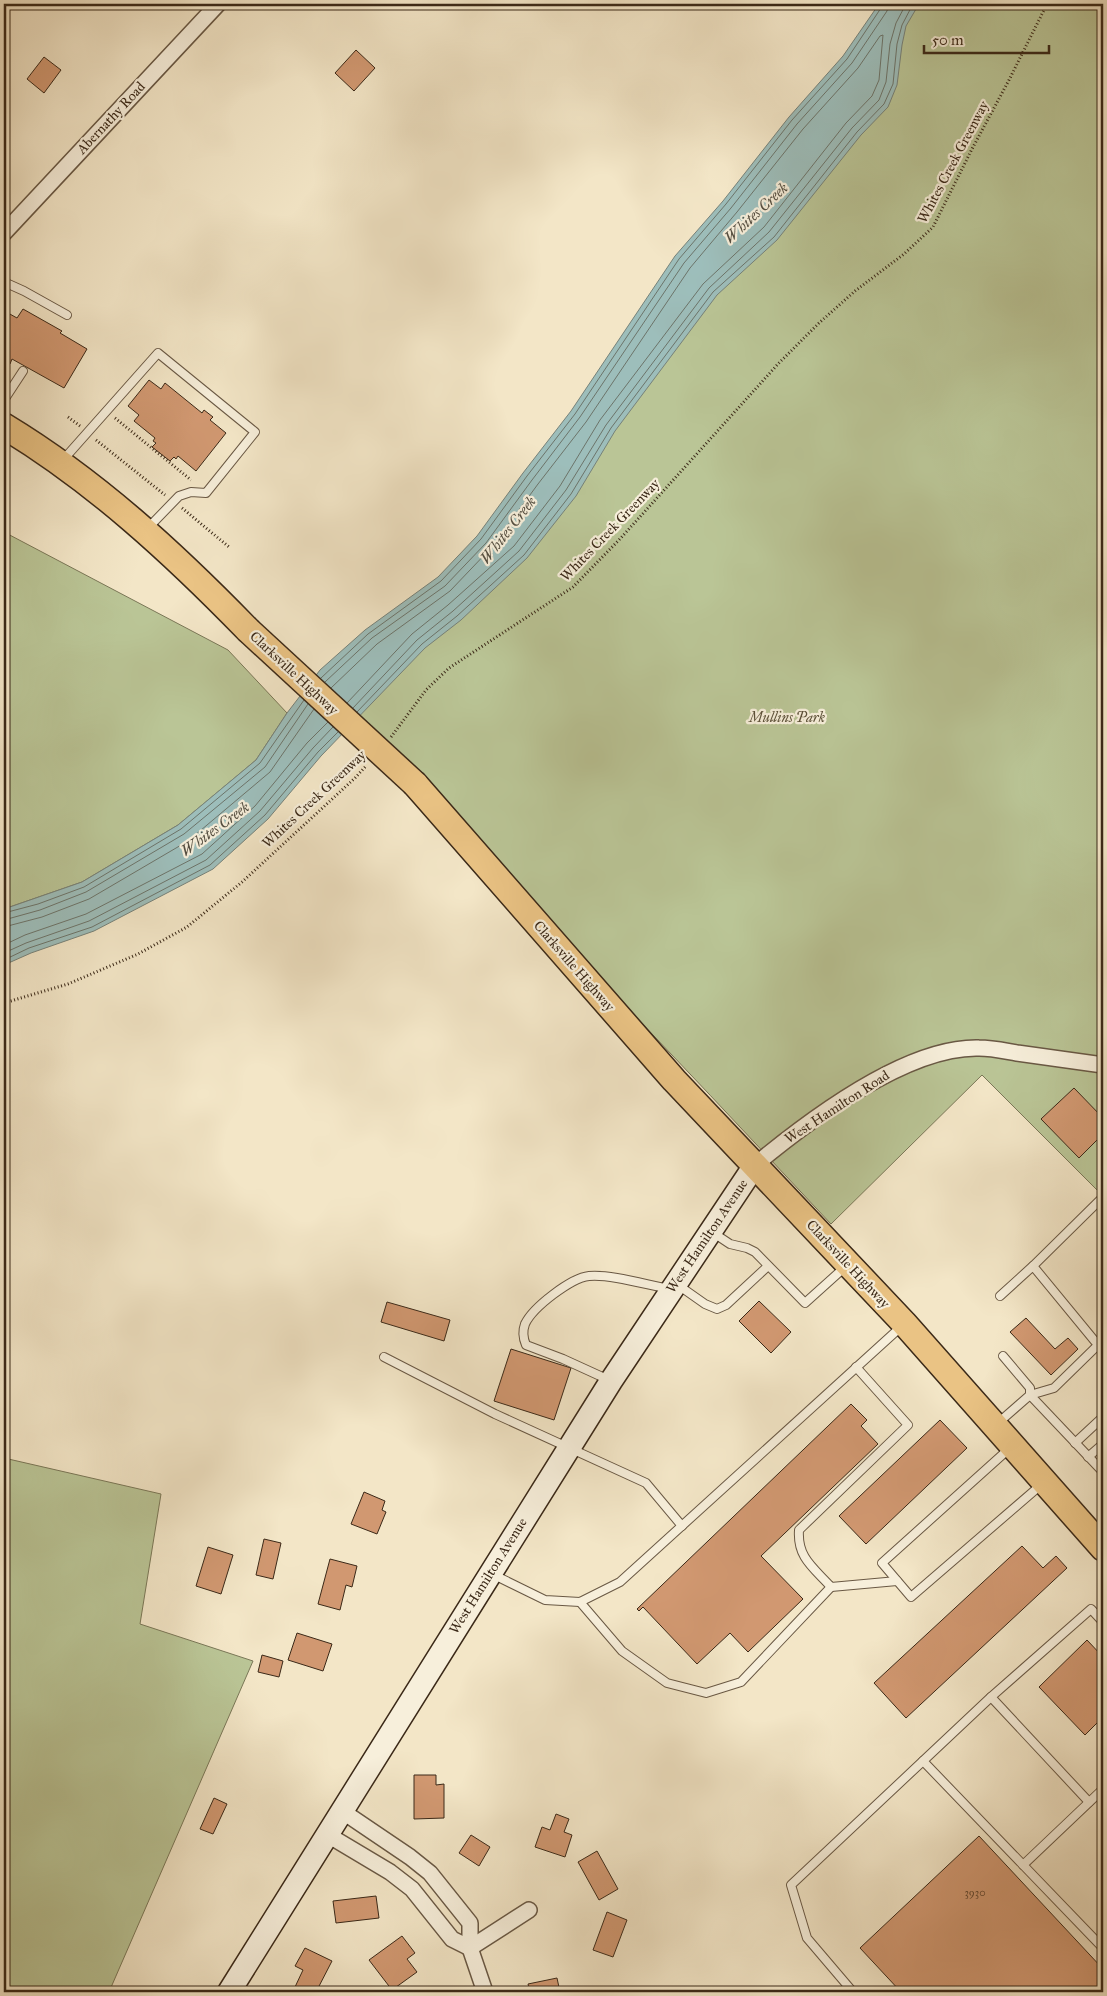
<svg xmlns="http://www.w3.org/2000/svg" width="1107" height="1996" font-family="'IM FELL Great Primer',serif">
<rect width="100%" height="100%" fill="#f3e6c7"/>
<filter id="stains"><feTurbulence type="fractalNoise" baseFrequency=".004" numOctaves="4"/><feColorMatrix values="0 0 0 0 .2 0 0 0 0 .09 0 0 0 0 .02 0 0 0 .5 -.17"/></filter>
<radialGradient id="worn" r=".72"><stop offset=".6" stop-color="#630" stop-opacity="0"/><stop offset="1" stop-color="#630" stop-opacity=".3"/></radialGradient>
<g fill="#bac596" stroke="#7a7757">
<path d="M 912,4 L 1103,4 L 1103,1185 L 1097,1190 L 982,1075 L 831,1224 C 671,1052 508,884 348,712 Z"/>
<path d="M 4,532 L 228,650 L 287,713 L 256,760 L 178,825 L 82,882 L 4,909 Z"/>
<path d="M 4,1458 L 161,1494 L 140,1624 L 253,1661 L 109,1992 L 4,1992 Z"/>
</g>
<path fill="#9dbebb" stroke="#76827a" d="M 879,4 L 919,4 L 906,26 L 902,45 L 897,85 L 888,107 L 861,135 L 777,240 L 717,295 L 615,431 L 576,496 L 527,558 L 461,620 L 425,648 L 321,756 L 268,819 L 213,869 L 94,931 L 31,953 L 4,965 L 4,909 L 82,882 L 178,825 L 256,760 L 287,713 L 320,670 L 365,630 L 438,577 L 477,536 L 523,473 L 571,411 L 675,256 L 723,201 L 789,117 L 843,56 Z"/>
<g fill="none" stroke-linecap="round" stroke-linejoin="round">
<g stroke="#6c746a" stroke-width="1">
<path d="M 321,678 L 368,634 L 441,581 L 481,539 L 527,476 L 575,414 L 679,259 L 726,204 L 792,120 L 847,59 L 881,8 L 882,4"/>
<path d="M 325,682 L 372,638 L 445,586 L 486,543 L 532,480 L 580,417 L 684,263 L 731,208 L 797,124 L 852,63 L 887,11 L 889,4"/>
<path d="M 331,688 L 377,644 L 450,591 L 491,548 L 538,484 L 586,422 L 690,268 L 737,212 L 803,129 L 858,68 L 880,36 L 883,35 L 879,80 L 872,96 L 846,123 L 764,227 L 703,284 L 600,420 L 560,486 L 514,546 L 448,605 L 412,634 L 347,703"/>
<path d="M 353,708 L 417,640 L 453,611 L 519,551 L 566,490 L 606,425 L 709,288 L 769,232 L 852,128 L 879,100 L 886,82 L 890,44 L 896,23 L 906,4"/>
<path d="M 357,712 L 422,644 L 457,616 L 524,555 L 571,494 L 611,428 L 713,292 L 774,237 L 857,132 L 884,104 L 893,84 L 897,44 L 902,25 L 913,4"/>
<path d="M 4,913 L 38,904 L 84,887 L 181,829 L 260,763 L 304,700"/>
<path d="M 4,920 L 40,910 L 86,892 L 184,834 L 265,767 L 308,704"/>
<path d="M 4,927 L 42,917 L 89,899 L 188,841 L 270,772 L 314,709"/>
<path d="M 4,945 L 25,935 L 86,914 L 202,854 L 255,806 L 307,743 L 328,722"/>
<path d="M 4,953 L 26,943 L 89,921 L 206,860 L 260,811 L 313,748 L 333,727"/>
<path d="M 4,960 L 29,948 L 92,927 L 210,865 L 265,815 L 318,752 L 338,732"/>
</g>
</g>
<g fill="#d19871" stroke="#3b2918">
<path d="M 356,50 L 375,68 L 354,91 L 335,73 Z"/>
<path d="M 44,57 L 61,70 L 44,93 L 27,79 Z"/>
<path d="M 23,309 L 62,331 L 60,333 L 87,349 L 64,388 L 12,359 L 10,364 L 4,360 L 4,320 L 8,313 L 17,318 Z"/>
<path d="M 149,380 L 161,389 L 165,383 L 202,413 L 204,410 L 213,417 L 210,420 L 226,433 L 196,471 L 178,456 L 176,459 L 174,457 L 170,461 L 152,447 L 156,443 L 153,441 L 155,438 L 134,421 L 139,415 L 128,406 Z"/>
<path d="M 1074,1088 L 1103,1118 L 1103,1134 L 1079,1158 L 1041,1119 Z"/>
<path d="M 759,1301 L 791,1332 L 771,1353 L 739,1321 Z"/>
<path d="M 387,1302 L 450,1320 L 444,1341 L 381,1322 Z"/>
<path d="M 1026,1318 L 1055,1349 L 1068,1338 L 1078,1349 L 1051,1375 L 1010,1332 Z"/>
<path d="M 511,1349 L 571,1368 L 554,1420 L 494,1401 Z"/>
<path d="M 851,1404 L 867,1420 L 861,1426 L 878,1444 L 761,1556 L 803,1599 L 748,1652 L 730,1633 L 697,1664 L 643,1607 L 639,1611 L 637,1609 Z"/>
<path d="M 940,1420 L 967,1448 L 866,1544 L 839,1516 Z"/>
<path d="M 364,1492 L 385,1501 L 382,1510 L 386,1512 L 377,1534 L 351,1524 Z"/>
<path d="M 264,1539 L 281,1543 L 273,1579 L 256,1575 Z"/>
<path d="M 1022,1546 L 1043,1568 L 1056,1556 L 1067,1568 L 906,1718 L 874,1683 Z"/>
<path d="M 208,1547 L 233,1555 L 221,1594 L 196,1586 Z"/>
<path d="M 330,1559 L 357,1566 L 352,1587 L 346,1585 L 340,1610 L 318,1604 Z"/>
<path d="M 297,1633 L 332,1644 L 323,1671 L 288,1660 Z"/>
<path d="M 1087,1640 L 1103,1657 L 1103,1717 L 1085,1735 L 1039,1687 Z"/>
<path d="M 262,1655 L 283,1661 L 279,1677 L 258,1672 Z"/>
<path d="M 414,1775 L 436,1775 L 436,1785 L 444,1784 L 444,1818 L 414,1819 Z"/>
<path d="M 214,1798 L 227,1804 L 213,1834 L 200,1829 Z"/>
<path d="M 556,1814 L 569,1819 L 564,1832 L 572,1835 L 565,1857 L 535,1847 L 542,1827 L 550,1830 Z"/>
<path d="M 471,1835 L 490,1847 L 479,1866 L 459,1853 Z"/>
<path d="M 979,1836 L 1103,1969 L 1103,1992 L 901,1992 L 860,1948 Z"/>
<path d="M 597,1851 L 618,1889 L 599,1900 L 578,1862 Z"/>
<path d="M 376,1896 L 379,1918 L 336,1923 L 333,1901 Z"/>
<path d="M 607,1912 L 627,1920 L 613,1957 L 593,1950 Z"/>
<path d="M 402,1936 L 415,1953 L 407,1959 L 417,1972 L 392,1990 L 369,1960 Z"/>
<path d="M 305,1948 L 332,1961 L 316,1992 L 305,1992 L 295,1987 L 303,1970 L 295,1966 Z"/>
<path d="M 557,1978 L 560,1992 L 530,1992 L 528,1984 Z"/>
</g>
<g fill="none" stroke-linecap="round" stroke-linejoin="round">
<g stroke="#695844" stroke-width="10">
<g id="lane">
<path d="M 4,282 L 24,291 L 67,315"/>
<path d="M 4,400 L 23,371"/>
<path d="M 63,460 L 158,353 L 255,432 L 206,493 L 191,492 L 179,496 L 147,529"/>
<path d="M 712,1232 L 730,1244 L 747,1248 L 755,1252 L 805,1303 L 845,1267"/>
<path d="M 1033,1266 L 1103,1197"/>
<path d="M 678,1285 L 705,1304 L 717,1309 L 726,1305 L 768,1266"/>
<path d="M 1000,1296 L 1033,1266 L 1098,1345 L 1054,1388 L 1030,1395 L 1030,1388 L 1003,1356"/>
<path d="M 384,1357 L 495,1414 L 646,1483 L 682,1526"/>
<path d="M 856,1367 L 908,1425 L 799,1530 C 797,1558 814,1568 831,1587 L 897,1581"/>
<path d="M 609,1380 L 563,1359 L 526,1345 C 523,1338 522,1332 525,1324 C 533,1307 571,1278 589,1276 C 611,1274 647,1285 669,1289"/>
<path d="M 998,1423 L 1030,1395 L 1103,1472"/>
<path d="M 1075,1443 L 1103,1417"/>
<path d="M 1011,1447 L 882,1563 L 911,1597 L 1042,1484"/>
<path d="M 1088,1457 L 1103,1444"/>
<path d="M 492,1574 L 545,1600 L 580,1602 L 620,1582 L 903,1325"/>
<path d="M 580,1602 L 622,1651 L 667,1683 L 706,1693 L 741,1682 L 831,1587"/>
<path d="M 1103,1622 L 1091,1609 L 991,1697 L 923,1761 L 1103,1948"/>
<path d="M 991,1697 L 1089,1802"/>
<path d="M 1023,1865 L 1103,1789"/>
<path d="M 853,1992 L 807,1938 L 791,1885 L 923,1761"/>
</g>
</g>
<g stroke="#695844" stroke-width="18">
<g id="street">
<path d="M 4,233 L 218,4"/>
<path d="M 755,1165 C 808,1121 907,1046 979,1048 C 992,1048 1005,1051 1017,1053 C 1046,1057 1074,1061 1103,1065"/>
<path d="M 342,1811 L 410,1857 L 430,1873 L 470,1923 L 470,1948 L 485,1992"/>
<path d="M 328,1835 L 390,1872 L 412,1889 L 452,1939 L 470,1948"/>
<path d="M 470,1948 L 529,1910"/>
</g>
</g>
<g stroke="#3b2918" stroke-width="25">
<path id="secondary" d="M 229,1992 L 611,1381 L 755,1165"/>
</g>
<g stroke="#3b2918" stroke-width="28">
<g id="primary">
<path d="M 4,426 C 95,481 173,553 248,630"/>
<path d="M 415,784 L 674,1080 L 904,1323 L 1103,1548"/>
</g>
</g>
<g stroke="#3b2918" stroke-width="3" stroke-dasharray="1 2.5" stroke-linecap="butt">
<path d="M 4,368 L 10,371"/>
<path d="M 68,417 L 80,426"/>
<path d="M 115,418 L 191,480"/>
<path d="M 96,440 L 165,495"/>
<path d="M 182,508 L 229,547"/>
<path d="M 391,737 L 426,690 L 449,668 L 573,587 L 619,540 L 778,364 L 819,323 L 855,291 L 904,254 L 933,227 L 972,149 L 1009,80 L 1047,4"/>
<path d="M 4,1003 L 68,984 L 138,954 L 187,927 L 242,882 L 355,778 L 366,766"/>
</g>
<use href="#lane" stroke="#f7efdb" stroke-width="8"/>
<use href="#street" stroke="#f7efdb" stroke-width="15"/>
<use href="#secondary" stroke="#f7efdb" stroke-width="22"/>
<use href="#primary" stroke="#eac384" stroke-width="25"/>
<g stroke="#3b2918" stroke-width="28" stroke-linecap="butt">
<path id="primary-bridge" d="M 248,630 L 415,784"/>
</g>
<use href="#primary-bridge" stroke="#eac384" stroke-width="25"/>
</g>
<g text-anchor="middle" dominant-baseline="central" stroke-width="4.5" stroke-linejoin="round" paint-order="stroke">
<g font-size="11" fill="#60452e">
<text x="975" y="1892">3930</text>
</g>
<g font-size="14" fill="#3b2918" stroke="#f7efdb">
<text transform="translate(111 118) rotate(-47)">Abernathy Road</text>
<text transform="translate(953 162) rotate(-62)">Whites Creek Greenway</text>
<text transform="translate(610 530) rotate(-46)">Whites Creek Greenway</text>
<text transform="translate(294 673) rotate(43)">Clarksville Highway</text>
<text transform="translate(314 799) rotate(-43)">Whites Creek Greenway</text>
<text transform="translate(574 966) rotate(49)">Clarksville Highway</text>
<text transform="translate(837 1107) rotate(-33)">West Hamilton Road</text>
<text transform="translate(707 1236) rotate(-56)">West Hamilton Avenue</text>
<text transform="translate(848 1264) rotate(47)">Clarksville Highway</text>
<text transform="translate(488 1576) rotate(-58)">West Hamilton Avenue</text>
</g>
<g font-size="14" font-style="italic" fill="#5b5038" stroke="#f7efdb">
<text x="787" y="717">Mullins Park</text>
</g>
<g font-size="15" font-style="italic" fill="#544e41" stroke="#f7efdb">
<text transform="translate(756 213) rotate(-43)">Whites Creek</text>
<text transform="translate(508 530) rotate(-52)">Whites Creek</text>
<text transform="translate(215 829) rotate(-36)">Whites Creek</text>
</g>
</g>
<rect width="1107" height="1996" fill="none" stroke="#f3e6c7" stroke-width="20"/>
<rect x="5" y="5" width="1097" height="1986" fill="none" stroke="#3b2918" stroke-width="2.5"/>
<rect x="10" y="10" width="1087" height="1976" fill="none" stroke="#3b2918"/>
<path d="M924 45v8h125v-8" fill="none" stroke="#3b2918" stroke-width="2.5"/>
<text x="932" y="45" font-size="15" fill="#3b2918" stroke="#f7efdb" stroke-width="4" paint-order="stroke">50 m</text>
<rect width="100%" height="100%" filter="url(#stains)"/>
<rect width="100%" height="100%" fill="url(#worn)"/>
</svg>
